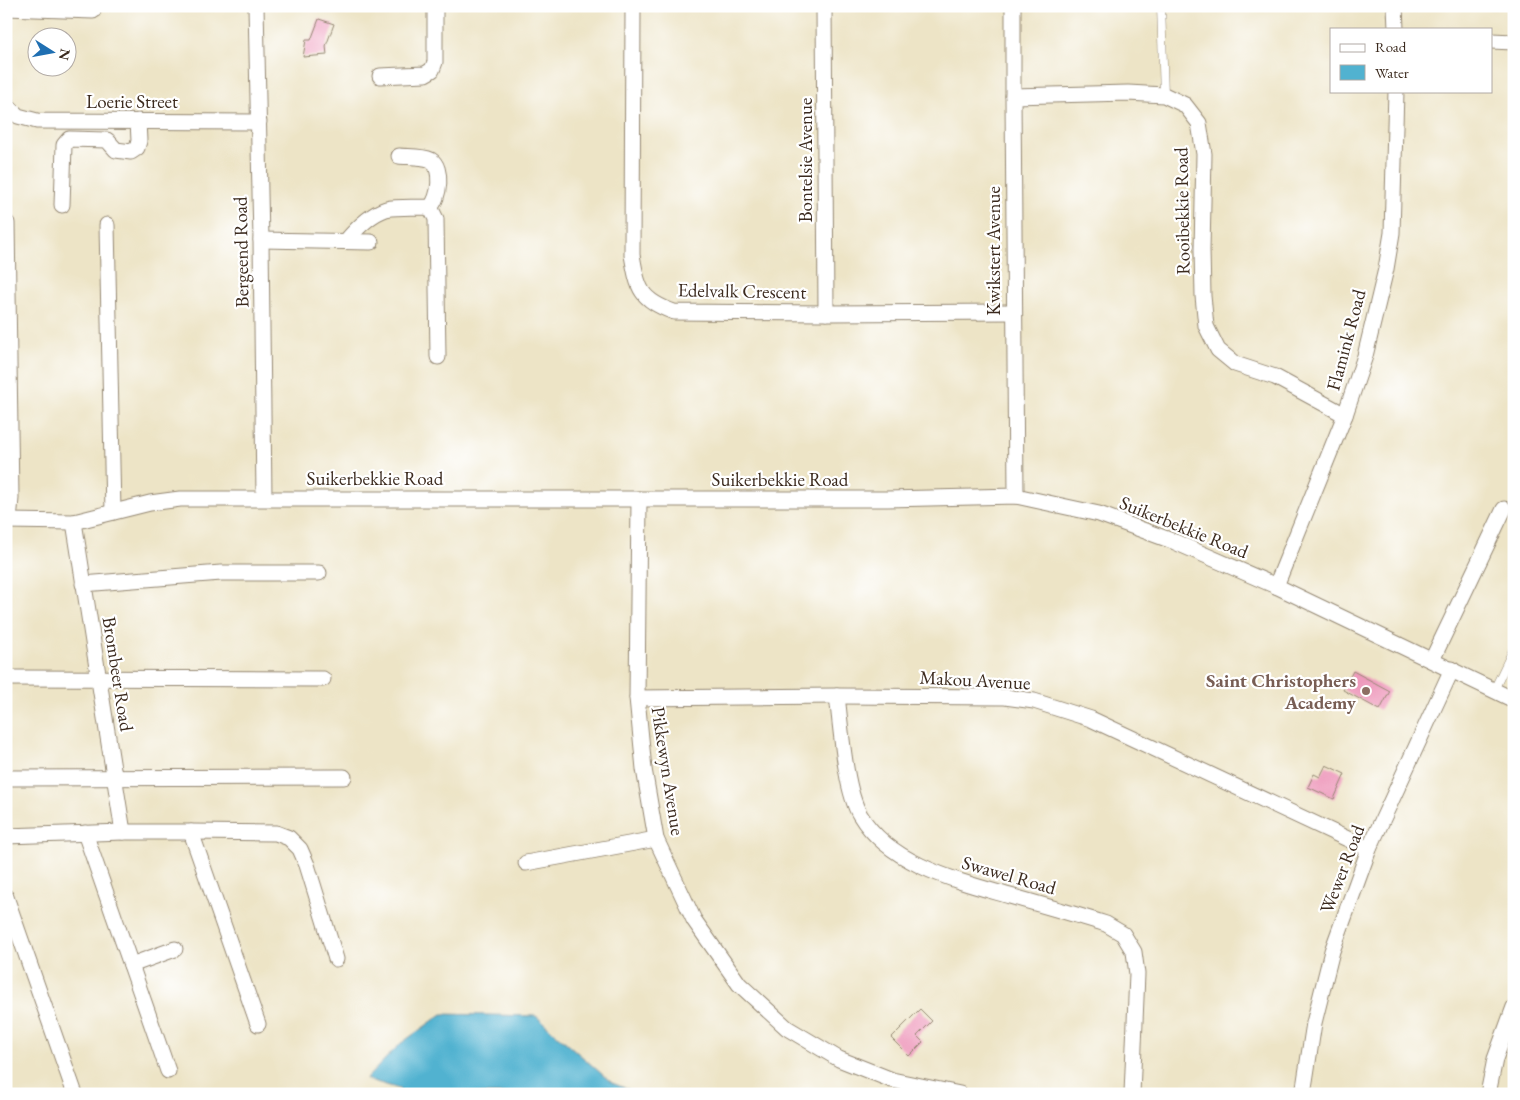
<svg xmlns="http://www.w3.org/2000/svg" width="1520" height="1100" font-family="'EB Garamond',serif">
<rect width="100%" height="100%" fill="#fff"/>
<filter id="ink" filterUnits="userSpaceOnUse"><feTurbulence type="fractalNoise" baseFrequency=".02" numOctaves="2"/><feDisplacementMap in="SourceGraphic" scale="10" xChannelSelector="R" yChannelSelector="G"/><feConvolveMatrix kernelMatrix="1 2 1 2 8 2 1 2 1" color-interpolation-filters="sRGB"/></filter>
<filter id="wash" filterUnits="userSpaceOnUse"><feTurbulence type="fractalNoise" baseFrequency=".0096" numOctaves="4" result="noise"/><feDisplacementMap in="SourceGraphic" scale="20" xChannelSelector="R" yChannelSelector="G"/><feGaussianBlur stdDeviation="1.12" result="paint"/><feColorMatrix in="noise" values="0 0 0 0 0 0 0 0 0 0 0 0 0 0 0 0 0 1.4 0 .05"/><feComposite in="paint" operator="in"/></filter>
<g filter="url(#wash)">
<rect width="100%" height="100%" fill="#ede4c6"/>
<path fill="#51b2d0" stroke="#466e77" d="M 442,1014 L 536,1016 L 612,1083 L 640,1094 L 399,1094 L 400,1089 L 366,1079 L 400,1044 Z"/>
<g id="blocks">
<g fill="#ee9abc">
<path d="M 319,19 L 334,24 L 326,46 L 327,55 L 303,57 L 306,40 L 311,40 Z"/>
<path d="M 1353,671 L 1390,691 L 1380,710 L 1343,690 Z"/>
<path d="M 1326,765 L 1345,774 L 1334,799 L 1308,787 L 1314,774 L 1320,777 Z"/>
<path d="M 920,1009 L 932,1021 L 917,1036 L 923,1042 L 909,1056 L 891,1038 Z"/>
</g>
</g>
</g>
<g filter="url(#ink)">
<use href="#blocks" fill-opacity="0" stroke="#948772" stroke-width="1"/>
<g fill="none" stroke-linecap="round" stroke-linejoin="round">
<g stroke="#948772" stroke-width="9">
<g id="service">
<path d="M 1161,6 L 1164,95"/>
<path d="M 1494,690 L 1514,648"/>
</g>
</g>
<g stroke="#948772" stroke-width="17">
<g id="minor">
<path d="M 256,6 L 261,240 L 264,498"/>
<path d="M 633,6 L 632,255 C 638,289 640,300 674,312 L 826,313 L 1014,312"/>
<path d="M 824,6 L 826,313"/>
<path d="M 1013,6 L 1013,96 L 1016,496"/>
<path d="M 1395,6 L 1396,29"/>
<path d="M 6,8 L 93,11"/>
<path d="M 1491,41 L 1514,42"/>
<path d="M 380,76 L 425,74 L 432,70 L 435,62 L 435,6"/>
<path d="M 1013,96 L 1128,93 L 1164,95 L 1185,105 L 1199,123 L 1204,154 L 1202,250 L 1203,296 L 1206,326 L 1218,350 L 1235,364 L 1275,377 L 1345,415"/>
<path d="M 6,104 L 18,116 L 37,121 L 259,122"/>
<path d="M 62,205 L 64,145 L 69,139 L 107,140 L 116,150 L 131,152 L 137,148 L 139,141 L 138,121"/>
<path d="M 430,207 L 436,219 L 438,357"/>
<path d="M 7,223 L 11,498 L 9,521"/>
<path d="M 107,225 L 113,512"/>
<path d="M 261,240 L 371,242"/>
<path d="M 346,241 C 356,229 371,214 386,209 C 399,206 417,208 430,207 C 440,199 443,167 431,160 C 422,156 408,157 399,156"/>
<path d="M 639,499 L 637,698 L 644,769 L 656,839 L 694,920 L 739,984 L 787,1028 L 839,1059 L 892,1080 L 960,1094"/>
<path d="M 6,521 L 74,522 L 150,503 L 180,499 L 887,499 L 1016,496 L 1099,514 L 1175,542 L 1276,586 L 1514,700"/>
<path d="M 74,522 L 123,832"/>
<path d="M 83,584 L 221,573 L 319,573"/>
<path d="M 1276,586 L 1345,415 L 1365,356 L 1386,269 L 1392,233 L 1396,91"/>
<path d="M 1432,660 L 1504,509"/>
<path d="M 6,678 L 323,679"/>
<path d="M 837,696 C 841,727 845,790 860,815 C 890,865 958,881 1010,896 C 1042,905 1074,914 1106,924 L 1123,934 L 1134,952 L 1137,974 L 1132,1094"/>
<path d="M 637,698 L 837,696 L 1005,697 L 1034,701 L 1091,719 L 1369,849"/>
<path d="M 6,778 L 344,777"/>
<path d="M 191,832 L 258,1024"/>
<path d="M 85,833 L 168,1071"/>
<path d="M 6,836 L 123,832 L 191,832 L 276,833 L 289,838 L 300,849 L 307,865 L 336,959"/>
<path d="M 526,863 L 656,839"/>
<path d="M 6,897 L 75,1094"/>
<path d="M 131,965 L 175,949"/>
<path d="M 1303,1094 L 1314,1023 L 1332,951 L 1369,849 L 1452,669"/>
<path d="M 1488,1094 L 1495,1059 L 1514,1007"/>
</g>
</g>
<use href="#service" stroke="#fff" stroke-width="8"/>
<use href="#minor" stroke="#fff" stroke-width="15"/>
</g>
</g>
<circle fill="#8d6e63" stroke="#fff" stroke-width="2" cx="1366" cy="691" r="5"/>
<g text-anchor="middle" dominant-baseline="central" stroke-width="4.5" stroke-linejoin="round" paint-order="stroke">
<g font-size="19" fill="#3b2a1e" stroke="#fff">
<text x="132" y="101">Loerie Street</text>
<text transform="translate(805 160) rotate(-90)">Bontelsie Avenue</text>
<text transform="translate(1182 211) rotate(-91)">Rooibekkie Road</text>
<text transform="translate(993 251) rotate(-90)">Kwikstert Avenue</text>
<text transform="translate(241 252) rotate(-91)">Bergeend Road</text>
<text transform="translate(742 291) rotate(1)">Edelvalk Crescent</text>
<text transform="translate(1346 340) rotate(-75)">Flamink Road</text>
<text x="375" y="478">Suikerbekkie Road</text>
<text x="780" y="479">Suikerbekkie Road</text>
<text transform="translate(1184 527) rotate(22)">Suikerbekkie Road</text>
<text transform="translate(118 674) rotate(81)">Brombeer Road</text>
<text transform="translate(975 680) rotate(3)">Makou Avenue</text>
<text transform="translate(668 771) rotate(81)">Pikkewyn Avenue</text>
<text transform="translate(1342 869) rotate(-69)">Wewer Road</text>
<text transform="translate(1009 875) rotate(16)">Swawel Road</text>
</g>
<g font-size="19" font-weight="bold" fill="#785e54" stroke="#fff" text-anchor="end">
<text x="1356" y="680">Saint Christophers<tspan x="1356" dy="22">Academy</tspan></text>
</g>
</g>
<rect width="1520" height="1100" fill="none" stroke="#fff" stroke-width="25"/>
<rect x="1330" y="28" width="162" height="65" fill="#ffffff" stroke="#b1aaa5"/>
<rect x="1340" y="44" width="25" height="8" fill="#ffffff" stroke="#b1aaa5"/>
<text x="1375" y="52" font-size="15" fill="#3b2a1e">Road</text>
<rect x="1340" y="65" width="25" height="15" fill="#51b2d0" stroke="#b1aaa5"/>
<text x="1375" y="78" font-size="15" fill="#3b2a1e">Water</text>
<g transform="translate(52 52) rotate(101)"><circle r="24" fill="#ffffff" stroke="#b1aaa5"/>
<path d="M0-4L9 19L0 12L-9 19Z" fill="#1f6fb2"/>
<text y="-8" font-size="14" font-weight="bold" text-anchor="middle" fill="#3b2a1e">N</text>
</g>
</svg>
